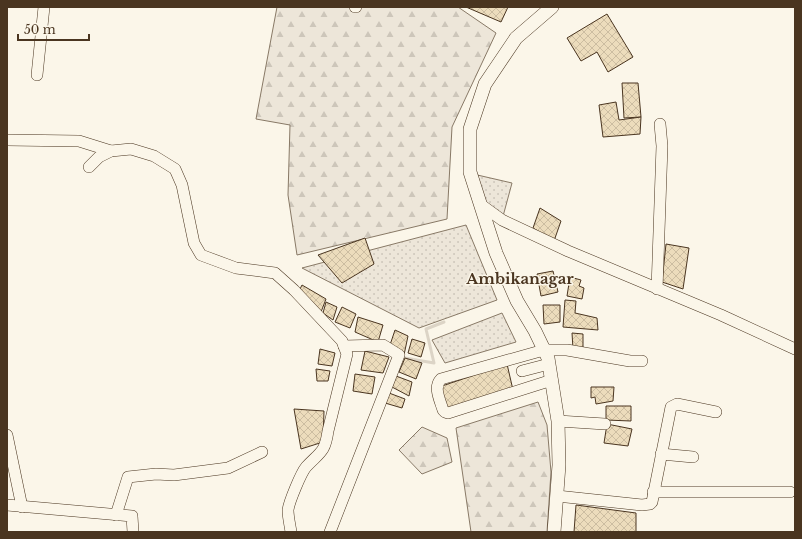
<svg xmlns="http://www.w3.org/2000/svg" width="802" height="539" font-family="'Libre Baskerville',serif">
<defs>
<pattern id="green-dots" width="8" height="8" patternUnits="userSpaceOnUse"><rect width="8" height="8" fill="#ede6d9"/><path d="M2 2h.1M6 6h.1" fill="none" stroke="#cdc6ba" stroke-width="1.8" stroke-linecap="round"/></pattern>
<pattern id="forest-firs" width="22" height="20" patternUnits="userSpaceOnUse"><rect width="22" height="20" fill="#ede6d9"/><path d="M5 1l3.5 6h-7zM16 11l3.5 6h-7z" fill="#cdc6ba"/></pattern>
<pattern id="building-cross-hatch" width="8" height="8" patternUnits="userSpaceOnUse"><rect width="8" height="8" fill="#ecdcbc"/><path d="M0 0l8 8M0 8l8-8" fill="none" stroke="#ccbda1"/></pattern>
</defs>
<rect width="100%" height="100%" fill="#fbf6e9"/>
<g fill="url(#green-dots)" stroke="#887966">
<path d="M 473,174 L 512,183 L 502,220 L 484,203 Z"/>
<path d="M 466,225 L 497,300 L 419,328 L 302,268 Z"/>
<path d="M 502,313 L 516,342 L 445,363 L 432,340 Z"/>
</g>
<g fill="url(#forest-firs)" stroke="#887966">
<path d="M 277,7 L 458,7 L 496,33 L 452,127 L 447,219 L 297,255 L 288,195 L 290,125 L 256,119 Z"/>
<path d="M 538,402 L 547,425 L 551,472 L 547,532 L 471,532 L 456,428 Z"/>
<path d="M 422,427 L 447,438 L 452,462 L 422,474 L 399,450 Z"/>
</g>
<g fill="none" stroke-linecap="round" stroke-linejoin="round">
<path stroke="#dcd4c6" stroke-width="3" d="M 405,358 L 434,363 L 426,329 L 444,322"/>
</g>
<g fill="url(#building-cross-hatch)" stroke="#4a3520">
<path d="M 466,7 L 508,7 L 501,22 Z"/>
<path d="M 607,14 L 633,57 L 608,72 L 597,52 L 581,61 L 567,38 Z"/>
<path d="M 622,83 L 638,83 L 641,117 L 624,118 Z"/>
<path d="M 616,102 L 619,120 L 641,117 L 640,134 L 603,137 L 599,105 Z"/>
<path d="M 540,208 L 561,221 L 554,241 L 533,228 Z"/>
<path d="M 365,238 L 374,264 L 342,283 L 318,255 Z"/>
<path d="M 666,244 L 689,248 L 683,289 L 662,282 Z"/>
<path d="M 553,271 L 558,292 L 541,296 L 537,274 Z"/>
<path d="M 570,277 L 581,280 L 579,286 L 584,288 L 582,299 L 567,296 Z"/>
<path d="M 302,285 L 326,299 L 321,312 L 299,291 Z"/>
<path d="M 565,300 L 576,301 L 575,313 L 597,318 L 598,330 L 563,327 Z"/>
<path d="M 326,302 L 337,307 L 333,320 L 323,313 Z"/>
<path d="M 543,305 L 560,305 L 560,322 L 544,324 Z"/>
<path d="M 342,307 L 356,314 L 350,328 L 335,322 Z"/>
<path d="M 358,317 L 383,325 L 378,342 L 355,332 Z"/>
<path d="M 395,330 L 408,336 L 404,355 L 390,345 Z"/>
<path d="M 572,333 L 583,334 L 583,349 L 573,349 Z"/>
<path d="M 412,339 L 425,343 L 421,357 L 408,353 Z"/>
<path d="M 320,349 L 335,353 L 332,366 L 318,364 Z"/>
<path d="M 365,351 L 389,357 L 383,373 L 361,370 Z"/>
<path d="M 405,358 L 422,363 L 416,379 L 399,372 Z"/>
<path d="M 507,364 L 513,390 L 445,410 L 439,387 Z"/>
<path d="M 316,369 L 330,371 L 328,381 L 317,381 Z"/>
<path d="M 355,374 L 375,377 L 372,394 L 353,391 Z"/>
<path d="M 396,376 L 412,382 L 409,396 L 392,387 Z"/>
<path d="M 591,387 L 614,387 L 613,401 L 596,404 L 595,397 L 591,398 Z"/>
<path d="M 389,393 L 405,399 L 402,408 L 385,403 Z"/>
<path d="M 606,406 L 631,406 L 631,421 L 606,420 Z"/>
<path d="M 294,409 L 324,411 L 323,442 L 301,449 Z"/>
<path d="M 607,424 L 632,429 L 628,446 L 604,443 Z"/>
<path d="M 576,505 L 636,513 L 636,532 L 574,532 Z"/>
</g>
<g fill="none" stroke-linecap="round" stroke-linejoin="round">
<g stroke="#4a3520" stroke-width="12">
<g id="minor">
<path d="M 355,7 L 356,7"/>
<path d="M 37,75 L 44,7"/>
<path d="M 7,140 L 79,141 L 111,151"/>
<path d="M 89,167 L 99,157 L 111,151 L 131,149 L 154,156 L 175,169 L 182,185 L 194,243 L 201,255 L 236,268 L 275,273 L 294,290 L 342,341 L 347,354 L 328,431 C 325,453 320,452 306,467 C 301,473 289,502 288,510 C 288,517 290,525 291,532"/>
<path d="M 480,204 L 502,220 L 568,251 L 721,315 L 795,349"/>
<path d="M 657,289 L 662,146 L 660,124"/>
<path d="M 522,371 L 549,364"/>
<path d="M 552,380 L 448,413 L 445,412 L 443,410 C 440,400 433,387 441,379 L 544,350 L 567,350 L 630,361 L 642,361"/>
<path d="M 558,421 L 605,424"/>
<path d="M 7,435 L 22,507"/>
<path d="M 661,454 L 693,457"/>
<path d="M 653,492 L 790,492"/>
<path d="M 557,496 L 642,505 L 650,504 L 652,502 L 671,407 L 677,404 L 716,412"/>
<path d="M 7,505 L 132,516 L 133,532"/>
<path d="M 116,515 L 128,477 L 156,474 L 174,475 L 228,468 L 262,452"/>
<path d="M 330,532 L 399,355 L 383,345 L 344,346"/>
</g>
</g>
<g stroke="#4a3520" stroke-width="14">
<path id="major" d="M 552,7 L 516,38 L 485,84 L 470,129 L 470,172 L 496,253 L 517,301 L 535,331 L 548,358 L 558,421 L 559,465 L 554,532"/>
</g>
<use href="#minor" stroke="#fbf6e9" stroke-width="11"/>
<use href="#major" stroke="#fbf6e9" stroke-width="13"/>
</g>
<g text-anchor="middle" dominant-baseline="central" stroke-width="3" stroke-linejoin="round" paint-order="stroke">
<g font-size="15" font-weight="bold" fill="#4a3520" stroke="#fbf6e9">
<text x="520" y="278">Ambikanagar</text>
</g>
</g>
<rect width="802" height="539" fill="none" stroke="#4a3520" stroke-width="16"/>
<path d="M18 34v6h71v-6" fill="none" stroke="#4a3520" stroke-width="2"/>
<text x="24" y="34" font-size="12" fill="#4a3520" stroke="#fbf6e9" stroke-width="3" paint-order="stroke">50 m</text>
</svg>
